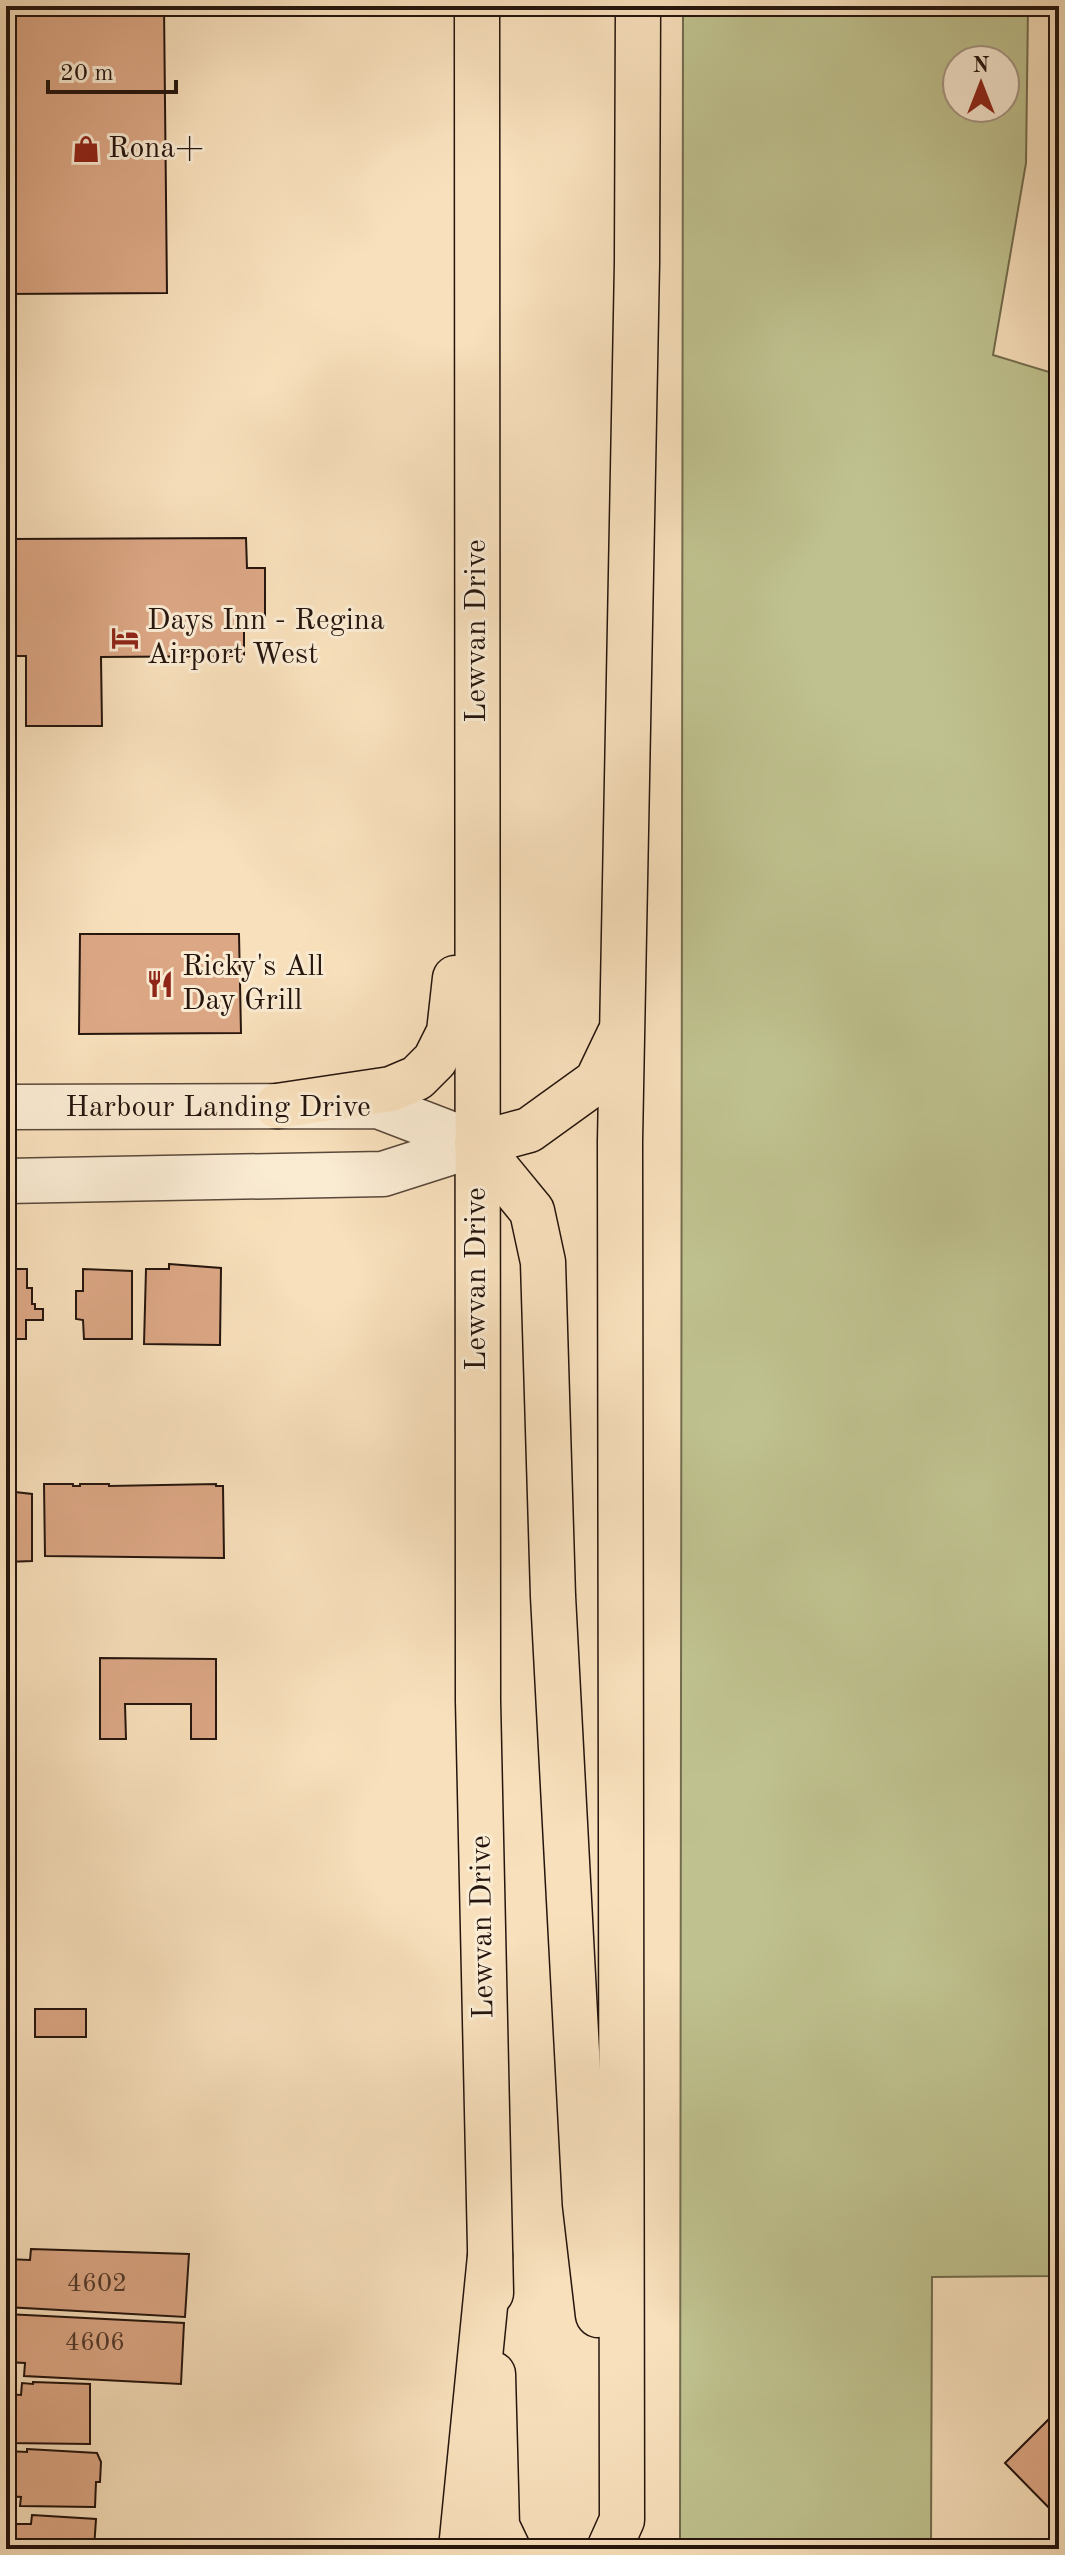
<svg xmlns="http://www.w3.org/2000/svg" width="1065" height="2555" font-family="'Old Standard TT',serif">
<rect width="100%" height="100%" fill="#f8e0bc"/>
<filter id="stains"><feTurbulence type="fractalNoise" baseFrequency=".0025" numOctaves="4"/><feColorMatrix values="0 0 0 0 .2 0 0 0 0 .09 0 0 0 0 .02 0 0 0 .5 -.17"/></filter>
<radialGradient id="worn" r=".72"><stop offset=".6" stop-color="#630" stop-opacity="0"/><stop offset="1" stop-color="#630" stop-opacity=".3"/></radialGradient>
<path fill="#bfc28f" stroke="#726c4e" stroke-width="2" fill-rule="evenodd" d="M 683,6 L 1028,6 L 1026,163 L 993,355 L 1059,375 L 1059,2276 L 932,2277 L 931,2549 L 680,2549 ZM 957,60 L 1005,60 L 1005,108 L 957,108 Z"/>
<g fill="#dca785" stroke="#25150e" stroke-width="2">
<path d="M 6,6 L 164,6 L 167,293 L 6,294 Z"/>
<path d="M 246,538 L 247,568 L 265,568 L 265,621 L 244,621 L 244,656 L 101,657 L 102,726 L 26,726 L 26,656 L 6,656 L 6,539 Z"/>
<path d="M 80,934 L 239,934 L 241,1033 L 79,1034 Z"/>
<path d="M 169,1264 L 221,1268 L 220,1345 L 144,1344 L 146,1269 L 169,1269 Z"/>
<path d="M 6,1269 L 27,1269 L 27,1288 L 32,1288 L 32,1304 L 35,1304 L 35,1309 L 43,1309 L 43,1320 L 26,1320 L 26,1339 L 6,1339 Z"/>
<path d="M 83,1269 L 132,1271 L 132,1339 L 84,1339 L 83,1320 L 76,1319 L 76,1291 L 83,1291 Z"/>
<path d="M 44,1484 L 73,1484 L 73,1486 L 80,1486 L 80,1484 L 109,1484 L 109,1486 L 216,1484 L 216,1486 L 223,1486 L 224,1558 L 45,1556 Z"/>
<path d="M 6,1491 L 32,1494 L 32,1561 L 6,1562 Z"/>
<path d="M 100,1658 L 216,1659 L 216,1739 L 191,1739 L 191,1704 L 125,1704 L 126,1739 L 100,1739 Z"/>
<rect x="35" y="2009" width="51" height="28"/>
<path d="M 31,2249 L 189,2254 L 185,2317 L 6,2307 L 6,2259 L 30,2260 Z"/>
<path d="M 6,2314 L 184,2323 L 181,2384 L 24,2376 L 25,2363 L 6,2362 Z"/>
<path d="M 33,2382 L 90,2384 L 90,2444 L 6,2443 L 6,2394 L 21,2395 L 22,2383 L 33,2384 Z"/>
<path d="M 1049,2419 L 1059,2429 L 1059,2518 L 1005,2463 Z"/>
<path d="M 27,2449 L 97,2453 L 101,2462 L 100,2482 L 96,2482 L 95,2507 L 20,2506 L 21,2497 L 6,2496 L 6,2451 L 27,2452 Z"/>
<path d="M 32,2515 L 96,2519 L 94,2549 L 6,2549 L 6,2524 L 31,2524 Z"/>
<rect x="1007" y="2546" width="52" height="3"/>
</g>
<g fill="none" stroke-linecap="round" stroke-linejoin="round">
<g stroke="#5a483a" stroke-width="47">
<g id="minor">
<path d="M 6,1107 L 378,1106 L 477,1144"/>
<path d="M 6,1181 L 383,1174 L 477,1144"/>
</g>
</g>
<g stroke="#25150e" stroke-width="47">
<g id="major">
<path d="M 477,6 L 478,1701 L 491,2293"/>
<path d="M 277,1106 L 391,1089 L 417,1078 L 435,1060 L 449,1032 L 455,978"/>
<path d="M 477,1144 L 532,1211 L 543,1262 L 553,1596 L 585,2204 L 598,2315"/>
<path d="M 477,1144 L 529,1130 L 597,1081 L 619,1035"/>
<path d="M 493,2374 L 497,2526 L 508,2549"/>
<path d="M 609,2549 L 622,2520 L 620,1141 L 637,263 L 638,6"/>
</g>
</g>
<g stroke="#25150e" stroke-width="47">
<path id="highway" d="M 461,2549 L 490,2256"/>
</g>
<use href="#minor" stroke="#faebd3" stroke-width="44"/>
<use href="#major" stroke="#f8e0bc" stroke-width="44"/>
<use href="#highway" stroke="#f8e0bc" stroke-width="44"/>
</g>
<defs>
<g id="shop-bare" transform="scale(2.16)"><path d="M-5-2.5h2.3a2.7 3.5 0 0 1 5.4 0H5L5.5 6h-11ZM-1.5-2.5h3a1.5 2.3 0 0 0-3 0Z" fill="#8f2418" stroke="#faebd3" stroke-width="2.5" paint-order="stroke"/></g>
<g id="hotel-bare" transform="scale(2.16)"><path d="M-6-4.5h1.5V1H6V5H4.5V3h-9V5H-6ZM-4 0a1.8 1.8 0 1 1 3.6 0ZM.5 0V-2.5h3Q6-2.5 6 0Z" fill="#8f2418" stroke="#faebd3" stroke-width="2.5" paint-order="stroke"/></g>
<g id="restaurant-bare" transform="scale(2.16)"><path d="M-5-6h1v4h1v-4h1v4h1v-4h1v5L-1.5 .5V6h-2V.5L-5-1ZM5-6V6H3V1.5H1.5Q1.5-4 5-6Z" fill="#8f2418" stroke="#faebd3" stroke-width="2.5" paint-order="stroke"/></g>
</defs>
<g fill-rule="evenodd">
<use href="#shop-bare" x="86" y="149"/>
<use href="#hotel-bare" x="125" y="638"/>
<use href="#restaurant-bare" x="160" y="984"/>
</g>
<g text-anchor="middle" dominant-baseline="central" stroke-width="6" stroke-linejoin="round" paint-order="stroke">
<g font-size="26" fill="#533a2c">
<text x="97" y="2284">4602</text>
<text x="95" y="2343">4606</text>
</g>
<g font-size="30" fill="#25150e" stroke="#faebd3" text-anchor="start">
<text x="108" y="149">Rona+</text>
<text x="147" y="621">Days Inn - Regina<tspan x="147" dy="34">Airport West</tspan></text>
<text x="182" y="967">Ricky's All<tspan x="182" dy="34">Day Grill</tspan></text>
</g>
<g font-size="30" fill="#25150e" stroke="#faebd3">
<text transform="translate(477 631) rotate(-90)">Lewvan Drive</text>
<text x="218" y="1108">Harbour Landing Drive</text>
<text transform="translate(477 1279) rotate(-90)">Lewvan Drive</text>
<text transform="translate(483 1927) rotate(-91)">Lewvan Drive</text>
</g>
</g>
<rect width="1065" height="2555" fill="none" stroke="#f8e0bc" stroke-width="32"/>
<rect x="8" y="8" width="1049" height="2539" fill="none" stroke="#25150e" stroke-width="4"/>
<rect x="16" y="16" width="1033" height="2523" fill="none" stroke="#25150e" stroke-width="2"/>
<g transform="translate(981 84)"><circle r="38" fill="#faebd3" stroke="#a59584" stroke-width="2"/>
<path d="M0-6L14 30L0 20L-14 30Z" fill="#8f2418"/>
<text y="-12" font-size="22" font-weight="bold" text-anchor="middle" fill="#25150e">N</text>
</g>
<path d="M48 80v12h128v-12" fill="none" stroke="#25150e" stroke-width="4"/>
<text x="60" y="80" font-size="24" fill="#25150e" stroke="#faebd3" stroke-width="6" paint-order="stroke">20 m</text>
<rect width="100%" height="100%" filter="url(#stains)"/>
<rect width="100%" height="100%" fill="url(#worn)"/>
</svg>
